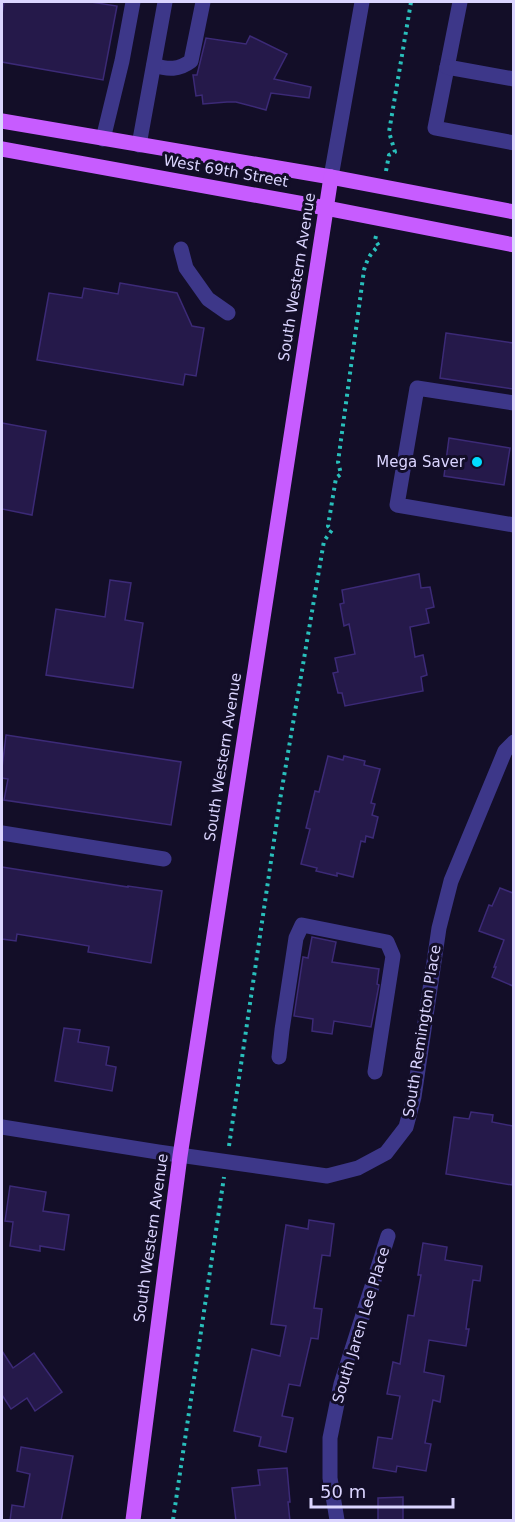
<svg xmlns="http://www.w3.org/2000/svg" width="515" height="1522" font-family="'DejaVu Sans',sans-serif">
<rect width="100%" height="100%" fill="#130e28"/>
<g fill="#25194a" stroke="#3c2a77" stroke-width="1.5">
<path d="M 4,2 L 91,2 L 117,6 L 103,80 L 2,62 L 2,14 Z"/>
<path d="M 250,36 L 287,54 L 274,79 L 311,87 L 309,98 L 271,93 L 266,110 L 236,102 L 227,102 L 203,104 L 202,95 L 196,96 L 193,75 L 197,75 L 206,38 L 246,44 Z"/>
<path d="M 120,283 L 177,293 L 192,326 L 204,328 L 196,376 L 185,374 L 183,385 L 37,360 L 49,293 L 82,298 L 84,288 L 118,294 Z"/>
<path d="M 446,333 L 513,343 L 513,389 L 440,378 Z"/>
<path d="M 2,423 L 46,431 L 32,515 L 2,509 Z"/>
<path d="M 449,438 L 510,448 L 504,485 L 444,476 Z"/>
<path d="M 419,574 L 421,588 L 430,587 L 434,607 L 426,609 L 429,623 L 410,627 L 415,657 L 423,655 L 427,675 L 421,677 L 423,691 L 345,706 L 342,693 L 338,693 L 333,673 L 338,672 L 335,658 L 355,654 L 349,624 L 344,626 L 340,604 L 344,603 L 342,590 Z"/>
<path d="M 110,580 L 131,583 L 125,620 L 143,623 L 133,688 L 46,675 L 56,609 L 105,617 Z"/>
<path d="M 6,735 L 181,762 L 171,825 L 4,800 L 8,779 L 2,778 L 2,768 Z"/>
<path d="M 328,756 L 343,760 L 344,756 L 365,761 L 364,765 L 380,769 L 371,803 L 375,804 L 372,815 L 378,817 L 373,838 L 366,836 L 365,842 L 361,841 L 353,877 L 337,873 L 337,876 L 316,871 L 317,868 L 301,864 L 310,829 L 306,828 L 315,791 L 319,792 Z"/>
<path d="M 2,867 L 128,887 L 128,886 L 162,891 L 151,963 L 88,952 L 89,946 L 66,942 L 17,934 L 16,941 L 2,939 Z"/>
<path d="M 500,888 L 513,893 L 513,986 L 492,977 L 496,967 L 494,967 L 504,940 L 479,931 L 489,905 L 492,906 Z"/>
<path d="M 312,937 L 336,942 L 332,962 L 379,969 L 377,984 L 379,985 L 371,1027 L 334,1021 L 332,1034 L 312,1031 L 313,1019 L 294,1016 L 303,957 L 308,958 Z"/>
<path d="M 64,1028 L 80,1030 L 78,1042 L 109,1047 L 106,1065 L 116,1067 L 112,1091 L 55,1081 Z"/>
<path d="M 471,1112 L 493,1115 L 492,1122 L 513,1126 L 513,1174 L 512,1185 L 446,1174 L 454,1117 L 469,1119 Z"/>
<path d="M 10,1186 L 46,1192 L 43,1211 L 69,1215 L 64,1250 L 40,1246 L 40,1251 L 10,1246 L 13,1222 L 5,1221 Z"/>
<path d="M 309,1220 L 334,1224 L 330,1256 L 322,1255 L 314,1308 L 322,1309 L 318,1339 L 311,1338 L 300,1386 L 289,1384 L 282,1416 L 293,1418 L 286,1452 L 259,1446 L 261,1437 L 234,1431 L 252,1349 L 280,1356 L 286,1326 L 271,1324 L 286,1225 L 308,1229 Z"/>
<path d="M 423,1243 L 447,1247 L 445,1260 L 482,1266 L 480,1281 L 473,1280 L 466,1329 L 469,1329 L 466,1346 L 429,1340 L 424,1372 L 444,1376 L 440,1402 L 433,1400 L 425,1443 L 431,1444 L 426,1471 L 397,1466 L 396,1472 L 373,1468 L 378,1437 L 392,1439 L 400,1396 L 387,1394 L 393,1362 L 400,1364 L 408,1315 L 414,1316 L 421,1275 L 418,1275 Z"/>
<path d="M 2,1351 L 13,1368 L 34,1353 L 62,1392 L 35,1411 L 27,1398 L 11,1409 L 2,1395 Z"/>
<path d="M 21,1447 L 73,1456 L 61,1521 L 10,1521 L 12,1505 L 24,1507 L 30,1474 L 17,1471 Z"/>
<path d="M 287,1468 L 290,1502 L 288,1502 L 290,1521 L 236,1521 L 232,1488 L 260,1485 L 258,1470 Z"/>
<path d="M 403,1497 L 403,1521 L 378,1521 L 378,1498 Z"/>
</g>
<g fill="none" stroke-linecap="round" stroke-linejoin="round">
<g stroke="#29bfbb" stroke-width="4" stroke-dasharray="3 4.5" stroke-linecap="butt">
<path d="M 386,171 L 389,155 L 395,152 L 389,132 L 411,2"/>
<path d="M 229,1146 L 280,800 L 324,541 L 332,530 L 328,526 L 336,478 L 341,474 L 338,462 L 364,270 C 367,260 370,253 379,246 L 375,240 L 377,232"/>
<path d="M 173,1520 L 224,1177"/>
</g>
<g stroke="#3d3789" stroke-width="15">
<path d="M 460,2 L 435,128 L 514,143"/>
<path d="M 154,65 C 168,70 179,70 191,61 L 203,2"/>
<path d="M 447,67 L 514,79"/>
<path d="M 103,139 L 122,61 L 133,2"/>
<path d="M 139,145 L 165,2"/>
<path d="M 331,177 L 362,2"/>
<path d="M 181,249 L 186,268 L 208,299 L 228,313"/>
<path d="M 514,403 L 417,388 L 397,505 L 514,525"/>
<path d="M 2,833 L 164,859"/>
<path d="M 279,1057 L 282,1030 L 296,938 L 302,925 L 387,942 L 393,956 L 375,1072"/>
<path d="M 2,1127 L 158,1152 L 327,1176 L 358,1168 L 386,1153 L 406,1127 L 414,1097 L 439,928 L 451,881 L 505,751 L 514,742"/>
<path d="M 337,1520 L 330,1478 L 330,1438 L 341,1384 L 388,1236"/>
</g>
<g stroke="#c75cff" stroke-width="15">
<path d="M 2,121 L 331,177 L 514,212"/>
<path d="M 2,149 L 326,208 L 514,245"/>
<path d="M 133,1520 L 180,1156 L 331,177"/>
</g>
</g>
<circle fill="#01ddff" stroke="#130e28" stroke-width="2" cx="477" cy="462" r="6"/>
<g text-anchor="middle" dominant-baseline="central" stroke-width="6" stroke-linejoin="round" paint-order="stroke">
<g font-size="15" fill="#dbd5ff" stroke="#130e28">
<text transform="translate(226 171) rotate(10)">West 69th Street</text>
<text transform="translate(297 277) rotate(-81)">South Western Avenue</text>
<text transform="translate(223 757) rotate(-81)">South Western Avenue</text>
<text transform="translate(422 1031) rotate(-81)">South Remington Place</text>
<text transform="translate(151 1238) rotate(-82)">South Western Avenue</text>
<text transform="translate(361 1325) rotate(-73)">South Jaren Lee Place</text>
</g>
<g font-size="15" fill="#dbd5ff" stroke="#130e28" text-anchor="end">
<text x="465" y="462">Mega Saver</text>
</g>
</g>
<rect width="515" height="1522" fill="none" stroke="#dbd5ff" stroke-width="6"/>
<path d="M311 1498v9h142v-9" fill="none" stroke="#dbd5ff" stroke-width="3"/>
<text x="320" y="1498" font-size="18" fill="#dbd5ff" stroke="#130e28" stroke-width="4.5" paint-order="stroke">50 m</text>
</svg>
